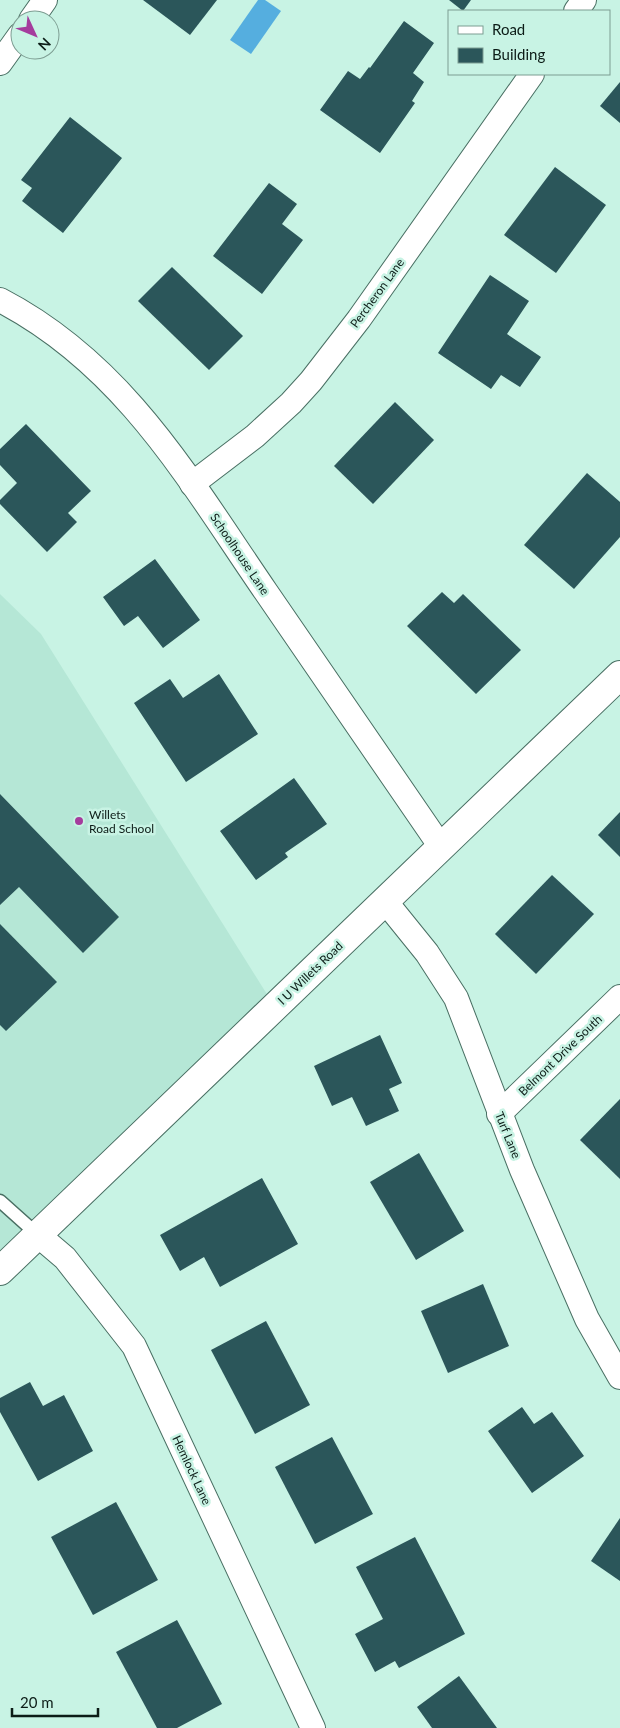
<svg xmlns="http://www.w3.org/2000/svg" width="620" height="1728" font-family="Lato,sans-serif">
<rect width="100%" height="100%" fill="#c8f3e4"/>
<path fill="#b5e7d6" d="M 0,594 L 41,634 L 275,1007 L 0,1268 Z"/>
<path fill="#55aedf" d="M 258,0 L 265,0 L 281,11 L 251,54 L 230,40 Z"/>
<g fill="#2b565a">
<path d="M 143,0 L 217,0 L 190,35 Z"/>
<path d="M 449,0 L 471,0 L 463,11 Z"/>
<path d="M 404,21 L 434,43 L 413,73 L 424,82 L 412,101 L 415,103 L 380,153 L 320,110 L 348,71 L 360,79 L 369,67 L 370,68 Z"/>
<path d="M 620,82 L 620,123 L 600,106 Z"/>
<path d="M 70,117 L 122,158 L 63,233 L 22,201 L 32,188 L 21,180 Z"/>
<path d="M 555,167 L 606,205 L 556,273 L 504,235 Z"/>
<path d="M 269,183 L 297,204 L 282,224 L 303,240 L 262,294 L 213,256 Z"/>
<path d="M 172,267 L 243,336 L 209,370 L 138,301 Z"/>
<path d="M 490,275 L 529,301 L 507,334 L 541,357 L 520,387 L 501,375 L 491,389 L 438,353 Z"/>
<path d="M 395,402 L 434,440 L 373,504 L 334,466 Z"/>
<path d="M 26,424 L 91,491 L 68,513 L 77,522 L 47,552 L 0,504 L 0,500 L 17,483 L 0,465 L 0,449 Z"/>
<path d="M 587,473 L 620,502 L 620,537 L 574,589 L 524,545 Z"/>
<path d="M 155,559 L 200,620 L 163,648 L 138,616 L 124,626 L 103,597 Z"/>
<path d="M 442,592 L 454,603 L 463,594 L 521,650 L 476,694 L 407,626 Z"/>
<path d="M 219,674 L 258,734 L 186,782 L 134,703 L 170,679 L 183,698 Z"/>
<path d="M 294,778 L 327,824 L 285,853 L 288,857 L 256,880 L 220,831 Z"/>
<path d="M 0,794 L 119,917 L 83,953 L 19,887 L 0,905 Z"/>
<path d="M 620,812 L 620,857 L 598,835 Z"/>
<path d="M 552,875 L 594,914 L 536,974 L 495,934 Z"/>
<path d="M 0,924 L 57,982 L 6,1031 L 0,1025 Z"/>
<path d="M 380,1035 L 402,1083 L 389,1089 L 399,1111 L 366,1126 L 352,1097 L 332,1106 L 314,1066 Z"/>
<path d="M 620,1099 L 620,1179 L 580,1140 Z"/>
<path d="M 419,1153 L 464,1231 L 416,1260 L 370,1182 Z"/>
<path d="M 262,1178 L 298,1244 L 220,1287 L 204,1257 L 180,1271 L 160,1235 Z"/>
<path d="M 483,1284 L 509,1346 L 448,1373 L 421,1311 Z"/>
<path d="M 266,1321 L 310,1405 L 255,1434 L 211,1350 Z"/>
<path d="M 30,1382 L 43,1406 L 64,1395 L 93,1451 L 38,1481 L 0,1412 L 0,1398 Z"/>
<path d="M 522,1407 L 534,1424 L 552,1412 L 584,1456 L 532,1493 L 488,1431 Z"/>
<path d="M 332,1437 L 373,1514 L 315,1544 L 275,1467 Z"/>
<path d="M 116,1502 L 158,1580 L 93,1615 L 51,1537 Z"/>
<path d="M 620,1518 L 620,1581 L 591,1561 Z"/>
<path d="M 415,1537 L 465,1634 L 399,1668 L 395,1661 L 375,1672 L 355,1634 L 383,1619 L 356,1567 Z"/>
<path d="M 177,1620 L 222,1704 L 177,1728 L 157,1728 L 116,1652 Z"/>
<path d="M 459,1676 L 497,1728 L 432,1728 L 417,1707 Z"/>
</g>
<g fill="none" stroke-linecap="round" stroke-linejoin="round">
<g stroke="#496f63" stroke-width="15">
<path id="service" d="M 0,1201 L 38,1235"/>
</g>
<g stroke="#496f63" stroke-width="26">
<g id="minor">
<path d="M 576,11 L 584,0"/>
<path d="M 31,20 L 45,0"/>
<path d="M 0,63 L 20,35"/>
<path d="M 0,300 C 125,365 189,480 266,592 C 324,677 382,762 441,847"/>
<path d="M 192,484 L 255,436 L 291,403 L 311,381 L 359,319 L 532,74"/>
<path d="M 385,901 L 427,953 L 456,998 L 522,1170 L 587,1319 L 620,1377"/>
<path d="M 499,1114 L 620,997"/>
<path d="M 38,1235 L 65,1258 L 134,1346 L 313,1728"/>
</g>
</g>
<g stroke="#496f63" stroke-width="30">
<path id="secondary" d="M 0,1271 L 620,675"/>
</g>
<use href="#service" stroke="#fff" stroke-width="12"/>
<use href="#minor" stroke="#fff" stroke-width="24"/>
<use href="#secondary" stroke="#fff" stroke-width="28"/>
</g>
<circle fill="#a53c9d" stroke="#c8f3e4" stroke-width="2" cx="79" cy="821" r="5"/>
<g text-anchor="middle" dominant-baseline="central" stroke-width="5" stroke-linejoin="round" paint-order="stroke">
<g font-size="12" fill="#0c1c17" stroke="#c8f3e4">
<text transform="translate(377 293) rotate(-54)">Percheron Lane</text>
<text transform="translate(240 554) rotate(56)">Schoolhouse Lane</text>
<text transform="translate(310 973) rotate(-44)">I U Willets Road</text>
<text transform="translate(560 1055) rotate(-44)">Belmont Drive South</text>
<text transform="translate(508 1135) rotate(68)">Turf Lane</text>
<text transform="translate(192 1470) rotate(65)">Hemlock Lane</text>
</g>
<g font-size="12" fill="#0c1c17" stroke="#c8f3e4" text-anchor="start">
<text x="89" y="814">Willets<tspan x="89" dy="14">Road School</tspan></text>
</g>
</g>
<rect x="448" y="10" width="162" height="65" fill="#c8f3e4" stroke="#7d9d92"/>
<rect x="458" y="26" width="25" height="8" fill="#ffffff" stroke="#7d9d92"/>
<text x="492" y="35" font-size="15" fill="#0c1c17">Road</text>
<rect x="458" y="48" width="25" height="15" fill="#2b565a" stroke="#7d9d92"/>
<text x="492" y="60" font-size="15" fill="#0c1c17">Building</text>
<g transform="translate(35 35) rotate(134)"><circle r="24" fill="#c8f3e4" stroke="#7d9d92"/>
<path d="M0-4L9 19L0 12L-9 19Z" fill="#a53c9d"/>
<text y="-8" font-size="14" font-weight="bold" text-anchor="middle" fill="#0c1c17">N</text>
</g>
<path d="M12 1708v8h86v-8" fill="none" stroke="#0c1c17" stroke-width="2.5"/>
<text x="20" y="1708" font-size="15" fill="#0c1c17" stroke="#c8f3e4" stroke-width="4" paint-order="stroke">20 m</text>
</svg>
